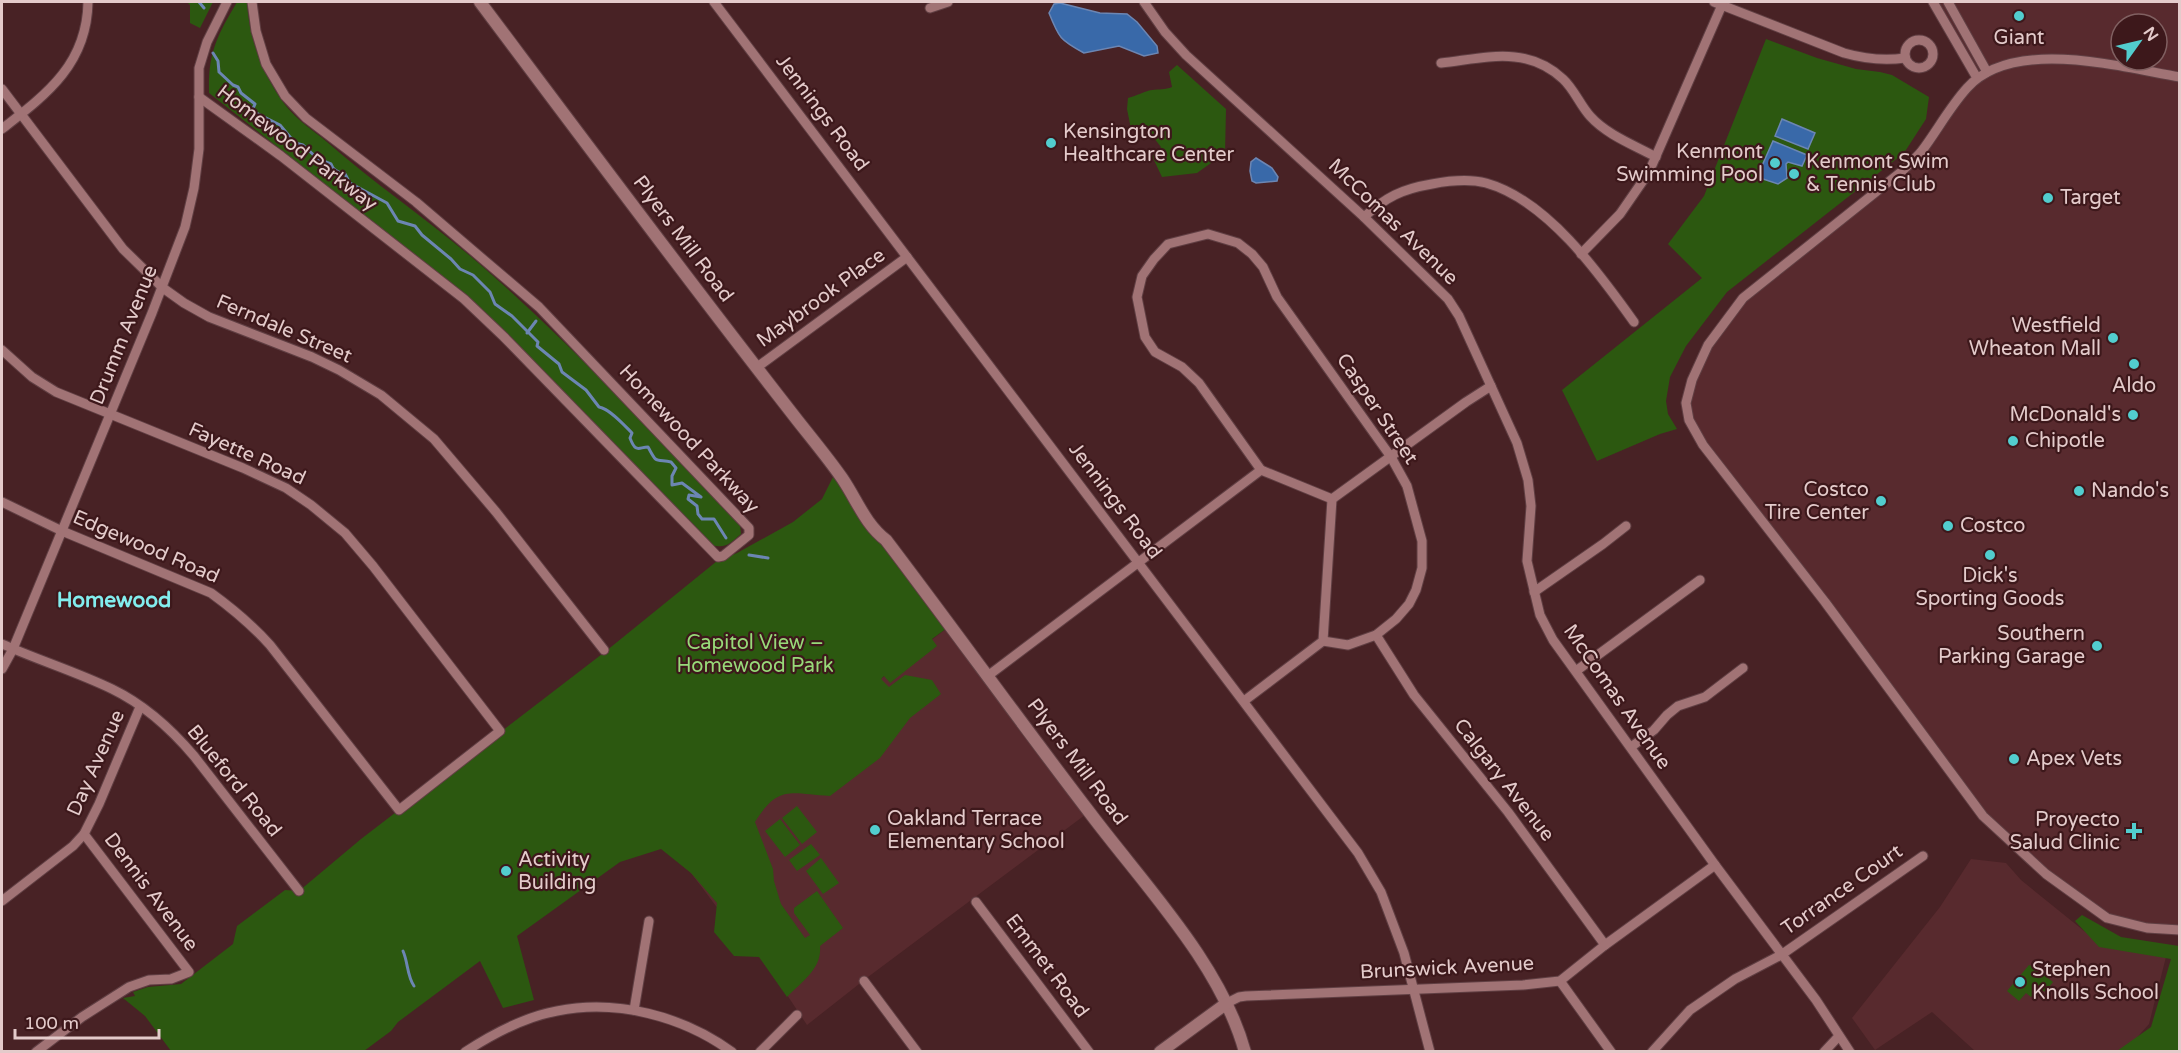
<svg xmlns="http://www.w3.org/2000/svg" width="2181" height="1053" font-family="'Varela Round',sans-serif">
<rect width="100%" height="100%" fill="#482225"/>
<g fill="#582a2e" fill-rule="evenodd">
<path d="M 1933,2 L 2179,2 L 2179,930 L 2107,918 L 2046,874 L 1983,816 L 1689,420 L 1692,380 L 1708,345 L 1743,298 L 1901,172 L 1977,78 ZM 2121,24 L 2157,24 L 2157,60 L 2121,60 Z"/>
<path d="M 951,625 L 1089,812 L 868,977 L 807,1025 L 744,930 L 719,910 L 691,873 L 661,848 Z"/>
<path d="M 1971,859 L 2006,863 L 2021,880 L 2099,943 L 2167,953 L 2149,1024 L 2125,1051 L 1975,1051 L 1932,1012 L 1875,1050 L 1852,1018 L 1940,907 Z"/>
</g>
<g fill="#2c5810">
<path d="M 187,2 L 213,2 L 200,28 L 190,23 L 190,5 Z"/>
<path d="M 237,2 L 247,2 C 249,40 263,75 286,106 C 297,120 314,131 327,142 C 377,186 433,223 483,267 C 573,345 657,437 740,524 L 741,534 C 730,543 727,549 711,545 L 458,289 L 209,93 C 208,52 217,36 237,2 Z"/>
<path d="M 1766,39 L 1817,58 L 1856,69 L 1880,72 L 1892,75 L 1929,97 L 1926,119 L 1904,153 L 1727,292 L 1686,346 L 1670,377 L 1666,401 L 1668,414 L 1677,429 L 1660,434 L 1597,461 L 1562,390 L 1702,278 L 1668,244 L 1704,196 Z"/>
<path d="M 1177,65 L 1226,109 L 1225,153 L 1197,173 L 1162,177 L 1152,156 L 1161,147 L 1143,124 L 1131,129 L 1127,109 L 1128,98 C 1137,96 1144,91 1152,90 C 1159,89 1165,90 1172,87 L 1169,72 Z"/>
<path d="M 835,473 L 951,625 L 932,639 L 937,646 L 890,683 L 884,676 L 881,679 L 889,687 L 905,675 L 932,680 L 941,694 L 910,718 L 880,758 L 830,796 C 790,794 779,784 755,822 L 773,869 L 774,881 L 781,904 L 805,938 L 810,935 L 794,913 L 794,908 L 817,891 L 843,928 L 820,946 C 822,969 802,981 787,997 L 759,957 L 734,956 L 714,932 L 717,903 L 691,873 L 661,849 L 620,862 L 517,936 L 534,1000 L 503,1008 L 480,961 L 398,1022 L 391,1031 L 364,1051 L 171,1051 L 145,1016 L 123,998 L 135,996 L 133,992 L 148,987 L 181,984 L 233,944 L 237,926 L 285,890 L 299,891 L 361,839 L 606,651 L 717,561 L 737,553 L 793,522 L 822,499 Z"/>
<path d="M 797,806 L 817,832 L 802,844 L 782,818 Z"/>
<path d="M 780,819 L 800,845 L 785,857 L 765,831 Z"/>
<path d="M 811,844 L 820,855 L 797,871 L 789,860 Z"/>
<path d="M 821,858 L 839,883 L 823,894 L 806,871 Z"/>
<path d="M 2082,915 L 2121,937 L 2179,946 L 2179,1051 L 2117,1051 L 2151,1027 L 2171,959 L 2099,947 L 2075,921 Z"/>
<path d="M 2029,965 L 2034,967 L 2053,982 L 2045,992 L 2042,990 L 2038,995 L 2035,993 L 2031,997 L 2026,993 L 2019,1001 L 2007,991 Z"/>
</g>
<g fill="#3969a9" stroke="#6c86b3" stroke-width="1.5">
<path d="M 1060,3 L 1100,13 L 1127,14 L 1137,22 L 1157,46 L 1158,53 L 1144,56 L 1119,46 L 1084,53 C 1060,40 1059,38 1049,13 L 1054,4 Z"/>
<path d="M 1782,119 L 1815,133 L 1808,149 L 1775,136 Z"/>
<path d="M 1773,141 L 1807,155 L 1802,166 L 1788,162 L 1786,164 L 1787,178 L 1778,184 L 1757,177 Z"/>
<path d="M 1256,158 L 1272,168 L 1278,177 L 1277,181 L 1256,183 L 1252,181 L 1250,171 L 1251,162 Z"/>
</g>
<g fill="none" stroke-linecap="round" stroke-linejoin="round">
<g stroke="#6c86b3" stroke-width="3">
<path d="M 199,2 L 204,8"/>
<path d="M 213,53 L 218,61 L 219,72 L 233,85 L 238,87 L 241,93 L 255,104 L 252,111 L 280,125 L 295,143 L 303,145 L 318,159 L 331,164 C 333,171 339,173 345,174 L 350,183 L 387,203 L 398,221 L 415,226 L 422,235 L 451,259 L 460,269 L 473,275 L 490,292 L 495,304 L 512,316 L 538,342 L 537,346 L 559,364 L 562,372 L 586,390 L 599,407 C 610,409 624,425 632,433 L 630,438 C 636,454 639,447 648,447 C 657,463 653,459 671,462 L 676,468 L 672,476 L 672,485 L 682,483 L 701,497 L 689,495 L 688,499 L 697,506 L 698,514 L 702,519 L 714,519 L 726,538"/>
<path d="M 527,333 L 536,321"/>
<path d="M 749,555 L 768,558"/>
<path d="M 403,951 C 408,962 407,976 414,986"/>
</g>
<g stroke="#603f43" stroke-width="11">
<g id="street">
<path d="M 714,2 L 1358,853 L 1381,892 L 1404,953 L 1430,1052"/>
<path d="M 1144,2 L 1165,32 L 1186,55 L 1364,217 L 1448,299 L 1459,316 L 1517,443 L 1528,480 L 1531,506 L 1527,561 L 1540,615 L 1553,640 L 1715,865 L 1816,1000 L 1850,1052"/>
<path d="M 1714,2 L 1844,53 C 1865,59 1883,61 1905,58"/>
<path d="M 1933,2 L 1977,78"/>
<path d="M 1948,2 L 1987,72"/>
<path d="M 930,8 L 948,2"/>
<circle cx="1919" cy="54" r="14"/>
<path d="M 1441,63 C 1486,58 1526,45 1563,79 C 1574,89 1580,105 1590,116 C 1607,135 1634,145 1656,157"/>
<path d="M 2180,77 C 2120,67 2013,37 1967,88 C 1949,108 1937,131 1921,152 C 1915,159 1908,165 1901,172 L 1743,298 L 1708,345 L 1692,380 L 1686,403 L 1689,420 L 1703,445 L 1825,602 L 1983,816 L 2046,874 L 2107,918 L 2147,928 L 2180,930"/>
<path d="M 2,89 L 123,249 L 163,288 L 184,303 L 209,317 L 312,357 L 339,370 L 381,395 L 434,439 L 496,512 L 604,650"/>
<path d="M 199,97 L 281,156 L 464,299 L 504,337 L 718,557 L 723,556 L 749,535 L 749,528 L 539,307 L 416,202 L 306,118 L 285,96 L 266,64 L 256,31 L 252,2"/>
<path d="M 2,129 C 47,94 87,64 88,2"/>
<path d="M 1364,217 C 1386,197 1402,189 1432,184 C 1448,181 1470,179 1486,183 C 1547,200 1599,273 1634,322"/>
<path d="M 1581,254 L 1620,214 L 1649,172 L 1722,5"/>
<path d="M 2,350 L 32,377 L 56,392 L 243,468 L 286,488 L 311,505 L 345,533 L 373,566 L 500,731 L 399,810 L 270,645 C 252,625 233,609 211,593 L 62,531 L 2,502"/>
<path d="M 756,368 L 907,257"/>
<path d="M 1332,499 L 1466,402 L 1491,386"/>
<path d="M 1534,592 L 1603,544 L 1626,526"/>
<path d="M 1376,635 L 1414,695 L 1508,812 L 1605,945"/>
<path d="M 1323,641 L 1348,645 L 1376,635 L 1396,619 L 1409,604 L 1416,590 L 1422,568 L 1422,541 L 1407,486 L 1391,457 L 1277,297 L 1263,267 L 1252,254 L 1238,243 L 1208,234 L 1168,244 L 1154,259 L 1142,276 L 1137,297 L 1145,337 L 1155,352 L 1182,367 L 1199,383 L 1261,470 L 1332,499"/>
<path d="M 2,644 C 38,660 77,672 112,689 C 143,704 172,730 194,756 L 299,891"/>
<path d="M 2,669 L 13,649 L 152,313 L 185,227 L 194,188 L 199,149 L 199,68 L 207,42 L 227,2"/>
<path d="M 1576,671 L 1700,580"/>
<path d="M 989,675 L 1261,470"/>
<path d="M 1244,701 L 1323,641 L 1332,499"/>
<path d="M 1631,747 L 1654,730 L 1667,715 L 1678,706 L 1705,697 L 1743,668"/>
<path d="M 2,901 L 73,846 L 84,834 L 99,804 L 140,707"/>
<path d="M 976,902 L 1089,1052"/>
<path d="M 864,981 L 917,1052"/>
<path d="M 1560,981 L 1611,1052"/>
<path d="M 1227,1003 L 1239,997 L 1246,996 L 1523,985 L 1560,981 L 1605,945 L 1715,865"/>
<path d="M 634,1010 L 649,921"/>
<path d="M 36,1052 L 82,1017 L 129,987 L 149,980 L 171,979 L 189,972 L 84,834"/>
<path d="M 465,1052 C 494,1033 524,1017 557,1011 C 617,999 683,1016 732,1052"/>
<path d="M 760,1052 L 797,1015"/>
<path d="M 1652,1052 L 1690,1010 L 1735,979 L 1781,955 L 1923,856"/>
<path d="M 1824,1052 L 1839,1036"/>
</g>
</g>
<g stroke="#603f43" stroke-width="14">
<g id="secondary">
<path d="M 480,2 C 585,142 690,283 798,421 C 813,440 828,458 842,478 C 857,500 865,524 886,540 C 955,631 1021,723 1090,813 C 1144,885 1221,964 1245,1052"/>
<path d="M 1160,1052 L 1227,1003"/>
</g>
</g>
<use href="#street" stroke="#a17375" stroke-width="9"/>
<use href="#secondary" stroke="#a17375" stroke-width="12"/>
</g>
<g fill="#52cdce" stroke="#3d181b" stroke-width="2">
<circle cx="2019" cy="16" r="6"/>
<circle cx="1051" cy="143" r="6"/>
<circle cx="1775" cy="163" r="6"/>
<circle cx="1794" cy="174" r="6"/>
<circle cx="2048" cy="198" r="6"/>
<circle cx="2113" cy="338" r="6"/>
<circle cx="2134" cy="364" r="6"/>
<circle cx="2133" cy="415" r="6"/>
<circle cx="2013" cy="441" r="6"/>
<circle cx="2079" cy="491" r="6"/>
<circle cx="1881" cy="501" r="6"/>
<circle cx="1948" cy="526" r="6"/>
<circle cx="1990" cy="555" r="6"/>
<circle cx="2097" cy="646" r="6"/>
<circle cx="2014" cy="759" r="6"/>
<circle cx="875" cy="830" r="6"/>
<path d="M2131 822h6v6h6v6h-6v6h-6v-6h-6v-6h6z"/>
<circle cx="506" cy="871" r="6"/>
<circle cx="2020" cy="982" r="6"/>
</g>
<g text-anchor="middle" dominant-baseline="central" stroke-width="4.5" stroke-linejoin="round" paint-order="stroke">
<g font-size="20" fill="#e4cbcb" stroke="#3d181b" text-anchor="start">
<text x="2019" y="38" text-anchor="middle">Giant</text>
<text x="1063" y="132">Kensington<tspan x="1063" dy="23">Healthcare Center</tspan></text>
<text x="1763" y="152" text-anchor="end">Kenmont<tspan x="1763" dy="23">Swimming Pool</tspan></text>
<text x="1806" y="162">Kenmont Swim<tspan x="1806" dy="23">&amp; Tennis Club</tspan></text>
<text x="2060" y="198">Target</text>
<text x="2101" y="326" text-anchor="end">Westfield<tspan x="2101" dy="23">Wheaton Mall</tspan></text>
<text x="2134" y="386" text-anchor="middle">Aldo</text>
<text x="2121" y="415" text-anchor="end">McDonald's</text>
<text x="2025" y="441">Chipotle</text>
<text x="1869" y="490" text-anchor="end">Costco<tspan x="1869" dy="23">Tire Center</tspan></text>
<text x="2091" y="491">Nando's</text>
<text x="1960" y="526">Costco</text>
<text x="1990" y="576" text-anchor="middle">Dick's<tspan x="1990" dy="23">Sporting Goods</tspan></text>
<text x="2085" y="634" text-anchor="end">Southern<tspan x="2085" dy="23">Parking Garage</tspan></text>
<text x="2026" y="759">Apex Vets</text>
<text x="887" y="819">Oakland Terrace<tspan x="887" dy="23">Elementary School</tspan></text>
<text x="2120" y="820" text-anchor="end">Proyecto<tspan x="2120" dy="23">Salud Clinic</tspan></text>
<text x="518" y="860">Activity<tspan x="518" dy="23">Building</tspan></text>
<text x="2032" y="970">Stephen<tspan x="2032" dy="23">Knolls School</tspan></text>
</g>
<g font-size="20" fill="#e4cbcb" stroke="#3d181b">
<text transform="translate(822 113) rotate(53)">Jennings Road</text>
<text transform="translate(297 148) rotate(37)">Homewood Parkway</text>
<text transform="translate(1393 222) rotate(44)">McComas Avenue</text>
<text transform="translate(683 239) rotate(53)">Plyers Mill Road</text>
<text transform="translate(821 298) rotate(-36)">Maybrook Place</text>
<text transform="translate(284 329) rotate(23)">Ferndale Street</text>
<text transform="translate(124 335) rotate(-68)">Drumm Avenue</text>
<text transform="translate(1377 409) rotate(56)">Casper Street</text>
<text transform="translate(689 439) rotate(47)">Homewood Parkway</text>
<text transform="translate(247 454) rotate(24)">Fayette Road</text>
<text transform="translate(1115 501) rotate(53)">Jennings Road</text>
<text transform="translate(146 547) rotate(23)">Edgewood Road</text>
<text transform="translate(1617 697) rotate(55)">McComas Avenue</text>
<text transform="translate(1077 762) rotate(53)">Plyers Mill Road</text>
<text transform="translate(96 763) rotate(-66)">Day Avenue</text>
<text transform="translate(1504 780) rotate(52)">Calgary Avenue</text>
<text transform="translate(234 781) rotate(51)">Blueford Road</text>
<text transform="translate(1842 890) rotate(-35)">Torrance Court</text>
<text transform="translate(151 892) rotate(53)">Dennis Avenue</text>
<text transform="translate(1047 966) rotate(53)">Emmet Road</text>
<text transform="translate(1447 968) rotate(-3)">Brunswick Avenue</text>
</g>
<g font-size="20" fill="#98da79" stroke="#3d181b">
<text x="755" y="643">Capitol View –<tspan x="755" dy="23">Homewood Park</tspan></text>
</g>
<g font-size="21" font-weight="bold" fill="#82edee" stroke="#3d181b">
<text x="114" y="600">Homewood</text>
</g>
</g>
<rect width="2181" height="1053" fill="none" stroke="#e4cbcb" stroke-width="6"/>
<g transform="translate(2139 42) rotate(56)"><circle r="28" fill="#3d181b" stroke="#806061" stroke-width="1.5"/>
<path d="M0-4.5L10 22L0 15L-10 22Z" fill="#52cdce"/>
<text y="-9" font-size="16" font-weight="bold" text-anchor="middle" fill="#e4cbcb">N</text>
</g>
<path d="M15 1029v9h144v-9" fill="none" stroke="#e4cbcb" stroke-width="3"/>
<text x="24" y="1029" font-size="18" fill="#e4cbcb" stroke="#3d181b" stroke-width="4.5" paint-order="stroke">100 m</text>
</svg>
